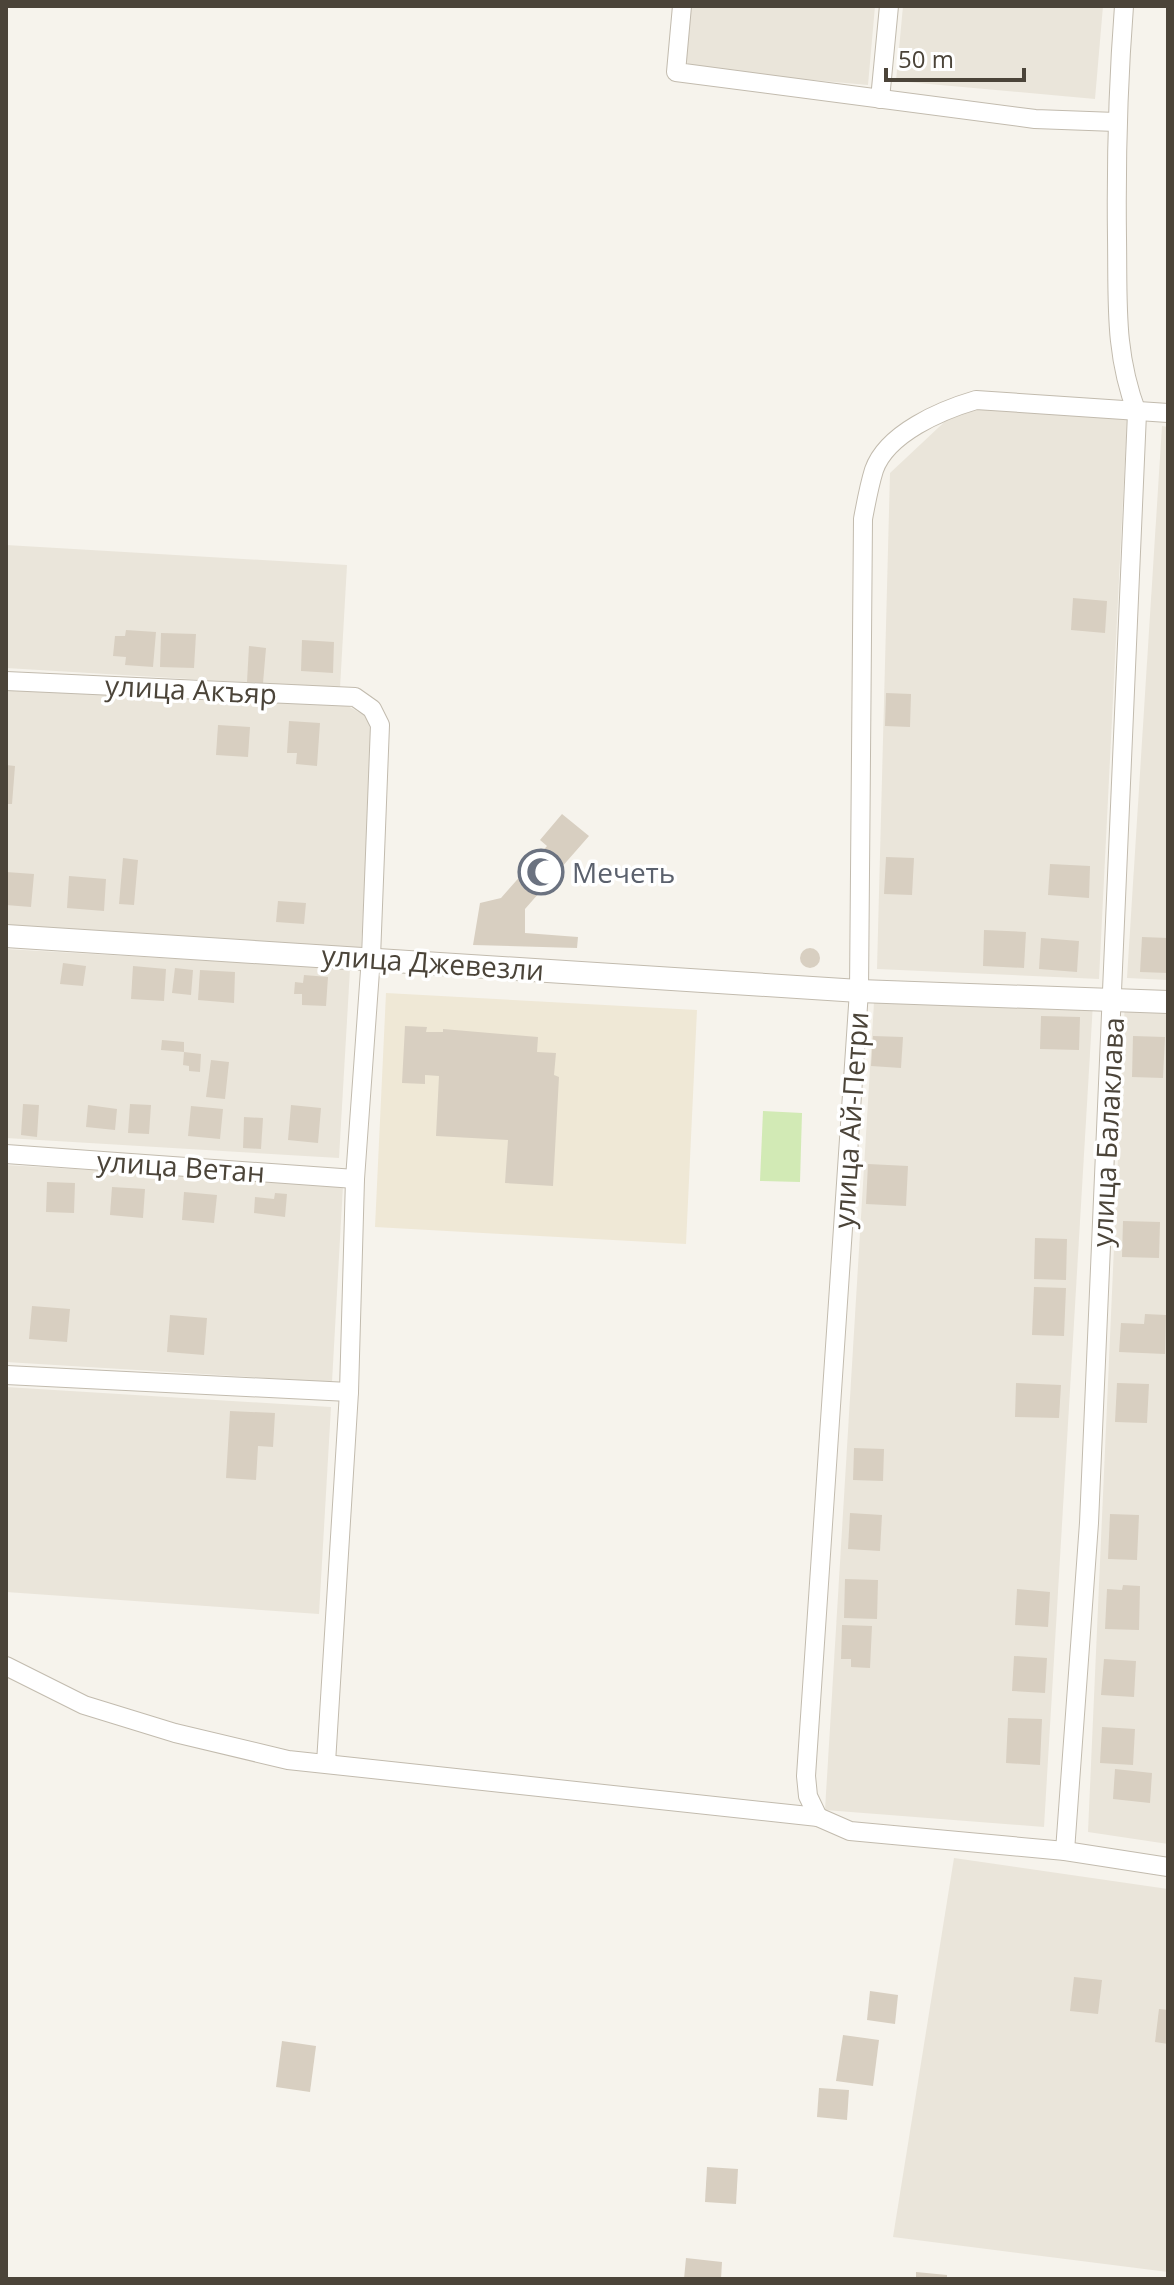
<svg xmlns="http://www.w3.org/2000/svg" width="1174" height="2285" font-family="'Open Sans',sans-serif">
<rect width="100%" height="100%" fill="#f6f3ec"/>
<g fill="#eae5da">
<path d="M 685,6 L 875,6 L 868,85 L 679,68 Z"/>
<path d="M 903,6 L 1103,6 L 1095,99 L 896,81 Z"/>
<path d="M 971,397 L 1127,419 L 1099,979 L 877,969 L 890,473 Z"/>
<path d="M 1162,426 L 1168,427 L 1168,980 L 1127,978 Z"/>
<path d="M 6,545 L 347,565 L 340,688 L 6,668 Z"/>
<path d="M 6,687 L 348,706 L 367,717 L 372,735 L 361,951 L 6,931 Z"/>
<path d="M 6,949 L 350,969 L 339,1158 L 6,1138 Z"/>
<path d="M 875,986 L 1093,1003 L 1044,1827 L 825,1810 Z"/>
<path d="M 1125,1000 L 1168,1002 L 1168,1844 L 1088,1832 Z"/>
<path d="M 6,1165 L 343,1185 L 332,1382 L 6,1362 Z"/>
<path d="M 6,1387 L 331,1407 L 319,1614 L 6,1592 Z"/>
<path d="M 954,1858 L 1168,1889 L 1168,2272 L 893,2237 Z"/>
</g>
<path fill="#efe8d6" d="M 386,993 L 697,1010 L 686,1244 L 375,1227 Z"/>
<path fill="#d2eab5" d="M 763,1111 L 802,1113 L 800,1182 L 760,1181 Z"/>
<g fill="#d8cfc1">
<path d="M 1073,598 L 1107,601 L 1105,633 L 1071,630 Z"/>
<path d="M 126,630 L 156,632 L 153,667 L 125,665 L 126,657 L 113,656 L 115,636 L 125,636 Z"/>
<path d="M 161,633 L 196,634 L 194,668 L 160,667 Z"/>
<path d="M 302,640 L 334,642 L 333,673 L 301,671 Z"/>
<path d="M 249,646 L 266,648 L 263,683 L 247,682 Z"/>
<path d="M 886,693 L 911,694 L 910,727 L 885,726 Z"/>
<path d="M 289,721 L 320,723 L 317,766 L 296,764 L 297,753 L 287,753 Z"/>
<path d="M 218,725 L 250,727 L 248,757 L 216,755 Z"/>
<path d="M 6,765 L 15,766 L 12,804 L 6,804 Z"/>
<path d="M 562,814 L 589,836 L 525,909 L 525,933 L 578,937 L 577,948 L 473,945 L 480,903 L 501,898 L 547,846 L 540,840 Z"/>
<path d="M 886,857 L 914,858 L 912,895 L 884,894 Z"/>
<path d="M 123,858 L 138,860 L 134,905 L 119,904 Z"/>
<path d="M 1050,864 L 1090,866 L 1089,898 L 1048,895 Z"/>
<path d="M 6,872 L 34,874 L 31,907 L 6,905 Z"/>
<path d="M 69,876 L 106,879 L 104,911 L 67,908 Z"/>
<path d="M 278,901 L 306,903 L 304,924 L 276,922 Z"/>
<path d="M 984,930 L 1026,932 L 1024,968 L 983,966 Z"/>
<path d="M 1142,937 L 1168,938 L 1168,973 L 1140,972 Z"/>
<path d="M 1041,938 L 1079,941 L 1077,972 L 1039,969 Z"/>
<circle cx="810" cy="958" r="10"/>
<path d="M 63,963 L 86,966 L 83,986 L 60,984 Z"/>
<path d="M 133,966 L 166,969 L 164,1001 L 131,999 Z"/>
<path d="M 175,968 L 193,970 L 191,995 L 172,993 Z"/>
<path d="M 200,970 L 235,972 L 234,1003 L 198,1000 Z"/>
<path d="M 304,975 L 328,977 L 326,1006 L 302,1005 L 302,994 L 294,994 L 295,982 L 303,983 Z"/>
<path d="M 1041,1016 L 1080,1017 L 1079,1050 L 1040,1049 Z"/>
<path d="M 405,1026 L 427,1027 L 426,1032 L 443,1032 L 443,1029 L 538,1037 L 537,1052 L 556,1053 L 554,1075 L 559,1077 L 553,1186 L 505,1183 L 508,1140 L 436,1136 L 439,1076 L 425,1075 L 425,1084 L 402,1083 Z"/>
<path d="M 873,1036 L 903,1037 L 901,1068 L 871,1066 Z"/>
<path d="M 1133,1036 L 1165,1037 L 1163,1078 L 1132,1077 Z"/>
<path d="M 162,1040 L 184,1042 L 184,1052 L 161,1050 Z"/>
<path d="M 184,1052 L 201,1054 L 200,1072 L 189,1071 L 189,1066 L 183,1065 Z"/>
<path d="M 211,1060 L 229,1062 L 225,1099 L 206,1097 Z"/>
<path d="M 23,1104 L 39,1105 L 37,1137 L 21,1135 Z"/>
<path d="M 130,1104 L 151,1105 L 149,1134 L 128,1133 Z"/>
<path d="M 88,1105 L 117,1109 L 115,1130 L 86,1127 Z"/>
<path d="M 291,1105 L 321,1108 L 318,1143 L 288,1140 Z"/>
<path d="M 191,1106 L 223,1109 L 220,1139 L 188,1136 Z"/>
<path d="M 244,1117 L 263,1118 L 261,1149 L 243,1148 Z"/>
<path d="M 868,1164 L 908,1166 L 906,1206 L 866,1204 Z"/>
<path d="M 47,1182 L 75,1183 L 74,1213 L 46,1212 Z"/>
<path d="M 112,1187 L 145,1189 L 143,1218 L 110,1215 Z"/>
<path d="M 184,1192 L 217,1195 L 214,1223 L 182,1220 Z"/>
<path d="M 275,1193 L 287,1194 L 285,1217 L 254,1213 L 255,1197 L 274,1199 Z"/>
<path d="M 1123,1221 L 1160,1222 L 1159,1258 L 1122,1257 Z"/>
<path d="M 1035,1238 L 1067,1239 L 1066,1280 L 1034,1279 Z"/>
<path d="M 1034,1287 L 1066,1288 L 1064,1336 L 1032,1335 Z"/>
<path d="M 32,1306 L 70,1309 L 67,1342 L 29,1339 Z"/>
<path d="M 1145,1314 L 1166,1315 L 1165,1354 L 1119,1352 L 1121,1323 L 1144,1324 Z"/>
<path d="M 170,1315 L 207,1318 L 204,1355 L 167,1352 Z"/>
<path d="M 1016,1383 L 1061,1385 L 1059,1418 L 1015,1417 Z"/>
<path d="M 1117,1383 L 1149,1384 L 1147,1423 L 1115,1422 Z"/>
<path d="M 230,1411 L 275,1413 L 273,1447 L 258,1446 L 256,1480 L 226,1478 Z"/>
<path d="M 854,1448 L 884,1449 L 883,1481 L 853,1480 Z"/>
<path d="M 850,1513 L 882,1515 L 880,1551 L 848,1549 Z"/>
<path d="M 1110,1514 L 1139,1515 L 1137,1560 L 1108,1559 Z"/>
<path d="M 845,1579 L 878,1580 L 877,1619 L 844,1618 Z"/>
<path d="M 1123,1585 L 1140,1586 L 1139,1630 L 1105,1629 L 1107,1589 L 1122,1590 Z"/>
<path d="M 1017,1589 L 1050,1592 L 1048,1627 L 1015,1625 Z"/>
<path d="M 842,1625 L 872,1626 L 870,1668 L 851,1667 L 851,1659 L 841,1659 Z"/>
<path d="M 1014,1656 L 1047,1658 L 1045,1693 L 1012,1691 Z"/>
<path d="M 1104,1659 L 1136,1661 L 1134,1697 L 1101,1695 Z"/>
<path d="M 1008,1718 L 1042,1719 L 1040,1765 L 1006,1763 Z"/>
<path d="M 1102,1727 L 1135,1729 L 1133,1765 L 1100,1763 Z"/>
<path d="M 1115,1769 L 1152,1773 L 1150,1803 L 1113,1799 Z"/>
<path d="M 1074,1977 L 1102,1980 L 1098,2014 L 1070,2011 Z"/>
<path d="M 870,1991 L 898,1995 L 895,2024 L 867,2020 Z"/>
<path d="M 1159,2009 L 1168,2010 L 1168,2044 L 1155,2042 Z"/>
<path d="M 843,2035 L 879,2040 L 873,2086 L 836,2081 Z"/>
<path d="M 282,2041 L 316,2046 L 310,2092 L 276,2087 Z"/>
<path d="M 819,2088 L 849,2090 L 847,2120 L 817,2117 Z"/>
<path d="M 707,2167 L 738,2169 L 736,2204 L 705,2202 Z"/>
<path d="M 686,2258 L 722,2262 L 721,2279 L 684,2279 Z"/>
<path d="M 916,2272 L 947,2275 L 947,2279 L 916,2279 Z"/>
</g>
<g fill="none" stroke-linecap="round" stroke-linejoin="round">
<g stroke="#c2bbae" stroke-width="20">
<g id="minor">
<path d="M 682,6 L 676,72 L 1035,119 L 1116,122"/>
<path d="M 880,99 L 889,6"/>
<path d="M 6,681 L 355,697 L 372,709 L 380,725 L 371,957 L 355,1179 L 349,1392 L 326,1763"/>
<path d="M 6,1154 L 355,1179"/>
<path d="M 6,1375 L 349,1392"/>
<path d="M 6,1666 L 84,1705 L 175,1733 L 288,1760 L 818,1817 L 850,1831 L 1065,1851 L 1168,1867"/>
<path d="M 818,1817 L 808,1796 L 806,1776 L 859,991 L 863,519 C 866,503 869,486 874,470 C 887,433 942,410 976,400 L 1168,413"/>
<path d="M 1065,1851 L 1089,1523 L 1137,413 C 1114,352 1118,303 1117,238 C 1116,160 1118,84 1124,6"/>
</g>
</g>
<g stroke="#c2bbae" stroke-width="24">
<path id="tertiary" d="M 6,936 L 859,991 L 1168,1002"/>
</g>
<use href="#minor" stroke="#fff" stroke-width="18"/>
<use href="#tertiary" stroke="#fff" stroke-width="22"/>
</g>
<defs>
<g id="mosque-ring" transform="scale(2.3)"><circle r="9.5" fill="#fff" stroke="#6b7280" stroke-width="1.5"/><path d="M3.5-4.9A6 6 0 1 0 3.5 4.9A5 5 0 1 1 3.5-4.9Z" fill="#6b7280"/></g>
</defs>
<g fill-rule="evenodd">
<use href="#mosque-ring" x="541" y="872"/>
</g>
<g text-anchor="middle" dominant-baseline="central" stroke-width="7" stroke-linejoin="round" paint-order="stroke">
<g font-size="28" fill="#4b4439" stroke="#fff">
<text transform="translate(191 689) rotate(3)">улица Акъяр</text>
<text transform="translate(433 962) rotate(4)">улица Джевезли</text>
<text transform="translate(850 1120) rotate(-86)">улица Ай-Петри</text>
<text transform="translate(1107 1132) rotate(-87)">улица Балаклава</text>
<text transform="translate(181 1166) rotate(4)">улица Ветан</text>
</g>
<g font-size="28" fill="#5b616d" stroke="#fff" text-anchor="start">
<text x="572" y="872">Мечеть</text>
</g>
</g>
<rect width="1174" height="2285" fill="none" stroke="#4b4439" stroke-width="16"/>
<path d="M886 68v12h138v-12" fill="none" stroke="#4b4439" stroke-width="4"/>
<text x="898" y="68" font-size="24" fill="#4b4439" stroke="#ffffff" stroke-width="6" paint-order="stroke">50 m</text>
</svg>
